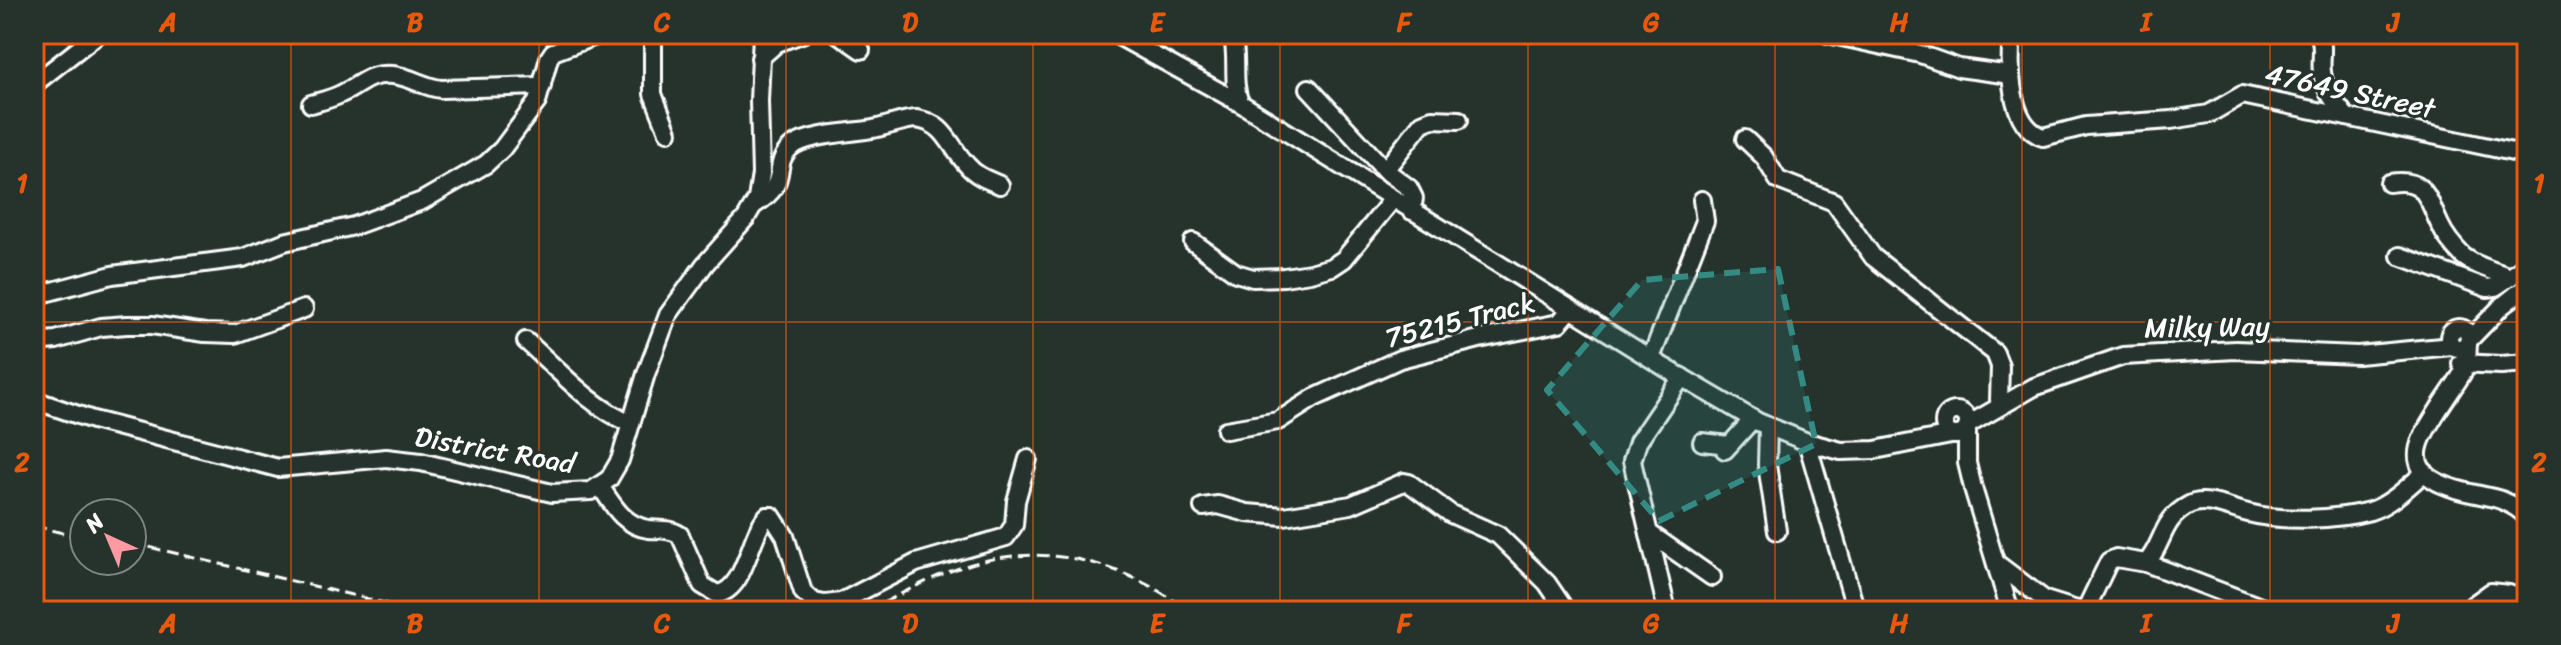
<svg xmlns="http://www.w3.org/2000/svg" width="2561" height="645" font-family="Sriracha,sans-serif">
<rect width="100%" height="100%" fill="#26332d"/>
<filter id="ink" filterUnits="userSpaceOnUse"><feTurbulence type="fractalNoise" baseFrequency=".0125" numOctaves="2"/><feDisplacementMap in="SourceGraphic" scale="16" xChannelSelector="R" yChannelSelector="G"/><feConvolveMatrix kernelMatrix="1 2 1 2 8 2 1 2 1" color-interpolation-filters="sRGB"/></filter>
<g filter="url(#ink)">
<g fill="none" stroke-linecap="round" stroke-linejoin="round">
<g stroke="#fff" stroke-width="22">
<g id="minor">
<path d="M 653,34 L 653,94 L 668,132"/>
<path d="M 838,34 L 861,50"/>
<path d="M 1115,34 L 1240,103 L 1664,367 L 1758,422 L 1807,442 L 1841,451 L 1875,450 L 1951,435"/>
<path d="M 1232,34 C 1239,57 1231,80 1240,103"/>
<path d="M 1828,34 L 1920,54 L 1959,68 L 2011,75"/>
<path d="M 2012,34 C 2009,64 2008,126 2043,137 L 2086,126 L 2171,120 L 2209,114 L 2242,95 L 2527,155"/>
<path d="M 2319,34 C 2325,47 2320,59 2322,72 C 2324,90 2336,104 2347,117"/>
<path d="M 760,58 L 777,43 L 802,34"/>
<path d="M 34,84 L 98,34"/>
<path d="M 1309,88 L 1385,170 L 1409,188 L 1414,198 L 1412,211"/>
<path d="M 311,104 C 321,101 331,99 341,94 C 362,85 366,73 393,75 C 411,77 424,87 441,89 L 542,86"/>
<path d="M 1745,139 L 1764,157 L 1778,180 L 1834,202 L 1873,257 L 1995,353 L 2000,366 L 1999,400"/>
<path d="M 1385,170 L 1422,123 L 1432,119 L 1459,120"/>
<path d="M 2389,183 C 2426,177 2427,198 2440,225 C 2445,236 2455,248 2463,256 C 2475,266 2495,271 2510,277 L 2527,265"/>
<path d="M 754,205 C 791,183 771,168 789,149 C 803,134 852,133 873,129 C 888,126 902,120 916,119 C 946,123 949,146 967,165 C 976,176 988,180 1000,185"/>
<path d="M 1193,242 L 1236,273 L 1253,278 L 1284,277 L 1310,273 L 1332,267 L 1344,259 L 1393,199"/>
<path d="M 2400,256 L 2487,288 L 2495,287 L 2510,277"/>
<path d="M 34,296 L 112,275 L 243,258 L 284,242 L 354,226 L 422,201 L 486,164 L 502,149 L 537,102 L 549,58 L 553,52 L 601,34"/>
<circle cx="2459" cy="338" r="10"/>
<path d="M 2469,340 L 2502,306 L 2527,286"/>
<path d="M 526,341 C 560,371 589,406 631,424"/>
<path d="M 34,342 L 56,340 L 101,327 L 127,325 L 152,325 L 205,333 L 235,334 L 304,309"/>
<path d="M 2468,342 L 2467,363 L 2462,374 C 2449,395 2433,415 2422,438 C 2400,488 2472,491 2501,500 C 2511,504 2520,509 2527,517"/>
<path d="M 1651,358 L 1705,221 L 1702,200"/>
<path d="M 2461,363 L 2501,365 L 2527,363"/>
<path d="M 34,400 L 93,420 L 278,468 L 386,458 L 421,462 L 552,493 L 591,491 L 609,479 L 620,460 L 646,374 L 668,315 L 705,264 L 746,218 L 757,199 L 761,174 L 759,101 L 762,34"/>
<circle cx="1956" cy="423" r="12"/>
<path d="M 1968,425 L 2034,387 L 2123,356 L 2236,350 L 2358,355 L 2452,346"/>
<path d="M 1768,426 L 1767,465 L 1777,531"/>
<path d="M 1967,428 L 1967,463 L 1973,488 L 2010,611"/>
<path d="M 1226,430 L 1278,421 L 1314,398 L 1400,359 L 1479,339 L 1559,323 L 1571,309"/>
<path d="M 1702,442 L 1729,445"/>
<path d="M 1807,442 L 1856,611"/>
<path d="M 1725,450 L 1753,419"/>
<path d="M 600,486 C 613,505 623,525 648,529 C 659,530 670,528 680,535 L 702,585 L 717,594 C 746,590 749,535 767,516 L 772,516 L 785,536 L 803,592 L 814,602 L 825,604 L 841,602 L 916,563 L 1006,537 L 1014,525 L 1016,501 L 1028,459"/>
<path d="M 1203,507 L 1218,505 L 1247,513 L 1284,516 L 1351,505 L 1404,482 L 1409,483 L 1451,514 L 1498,535 L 1547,583 L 1566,611"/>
<path d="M 1649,533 L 1712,577"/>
<path d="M 1996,563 L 2045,600 L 2080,611"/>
<path d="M 2146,563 L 2271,611"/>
<path d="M 1667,611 L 1632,461 L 1638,442 L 1682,377"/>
<path d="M 2085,611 L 2109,561 L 2116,558 L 2146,563 C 2164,545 2160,520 2189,505 C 2205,496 2231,509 2248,513 C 2283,522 2336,520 2370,511 C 2390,505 2410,485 2425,472"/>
<path d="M 2470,611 L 2473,605 L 2491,592 L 2509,594 L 2527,601"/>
</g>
</g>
<use href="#minor" stroke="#26332d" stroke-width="16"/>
<g stroke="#fff" stroke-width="3" stroke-dasharray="12 6" stroke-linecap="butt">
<path d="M 34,526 L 84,538"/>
<path d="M 132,543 L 419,611"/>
<path d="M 868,611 C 899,595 929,578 962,567 C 1042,540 1123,561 1188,611"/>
</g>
</g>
</g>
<path fill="#338b84" fill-opacity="0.2" stroke="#338b84" stroke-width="6" stroke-dasharray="16 10" stroke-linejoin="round" d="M 1778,269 L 1816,444 L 1659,521 L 1547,390 L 1642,280 Z"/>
<path fill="none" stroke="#e8590c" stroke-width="2" stroke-opacity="0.55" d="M 291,34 L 291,611M 539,34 L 539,611M 786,34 L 786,611M 1033,34 L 1033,611M 1280,34 L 1280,611M 1528,34 L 1528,611M 1775,34 L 1775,611M 2022,34 L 2022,611M 2270,34 L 2270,611M 34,322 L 2527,322"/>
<g text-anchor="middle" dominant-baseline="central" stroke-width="6" stroke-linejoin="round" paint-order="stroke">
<g font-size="28" fill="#fff" stroke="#26332d">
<text transform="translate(2350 91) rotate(12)">47649 Street</text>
<text transform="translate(1460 320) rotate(-14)">75215 Track</text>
<text transform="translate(2207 327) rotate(-1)">Milky Way</text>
<text transform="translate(495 450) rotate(10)">District Road</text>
</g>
</g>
<rect width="2561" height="645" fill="none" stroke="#26332d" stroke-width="88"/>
<g transform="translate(108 537) rotate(316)"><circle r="38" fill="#26332d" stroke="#7d8581" stroke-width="2"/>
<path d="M0-6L14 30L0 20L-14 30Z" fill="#ff9aa2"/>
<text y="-12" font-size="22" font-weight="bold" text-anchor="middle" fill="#ffffff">N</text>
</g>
<rect x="44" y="44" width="2473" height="557" fill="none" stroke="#e8590c" stroke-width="3"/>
<g font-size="26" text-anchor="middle" font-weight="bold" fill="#e8590c">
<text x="168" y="31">A</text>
<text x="415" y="31">B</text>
<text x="662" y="31">C</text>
<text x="910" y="31">D</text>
<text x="1157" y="31">E</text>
<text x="1404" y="31">F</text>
<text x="1651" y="31">G</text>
<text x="1899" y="31">H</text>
<text x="2146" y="31">I</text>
<text x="2393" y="31">J</text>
<text x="22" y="192">1</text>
<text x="2539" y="192">1</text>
<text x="22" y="471">2</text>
<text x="2539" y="471">2</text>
<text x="168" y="632">A</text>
<text x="415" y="632">B</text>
<text x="662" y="632">C</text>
<text x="910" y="632">D</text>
<text x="1157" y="632">E</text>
<text x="1404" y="632">F</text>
<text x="1651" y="632">G</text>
<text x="1899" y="632">H</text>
<text x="2146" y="632">I</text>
<text x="2393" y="632">J</text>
</g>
</svg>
